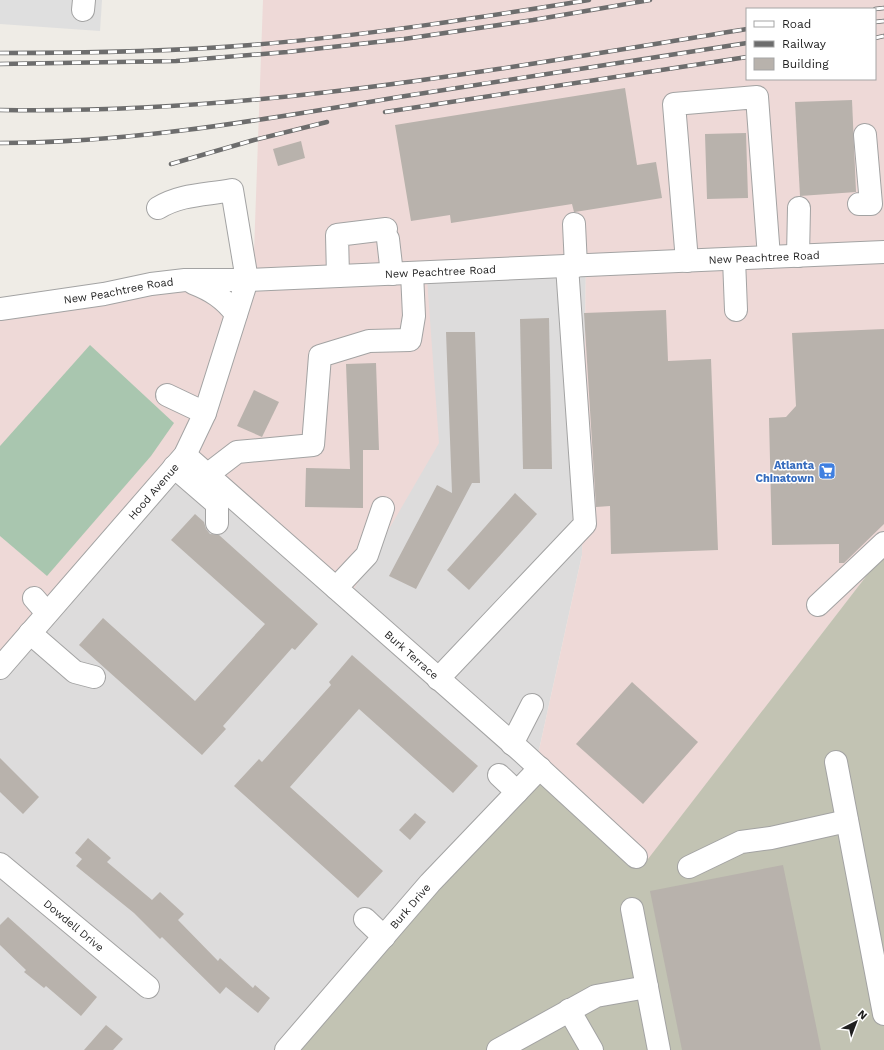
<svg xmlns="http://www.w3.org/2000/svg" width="884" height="1050" font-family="'Work Sans',sans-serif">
<rect width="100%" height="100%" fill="#efece6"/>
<path fill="#dddcdc" d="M 586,259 L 582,555 L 537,759 L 290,1050 L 0,1050 L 0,680 L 188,456 L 426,265 Z"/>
<path fill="#eed9d7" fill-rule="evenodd" d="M 263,0 L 884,0 L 884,553 L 648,860 L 537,759 L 582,555 L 586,259 L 426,265 L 439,443 L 346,603 L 188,456 L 0,680 L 0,307 L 253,280 ZM 747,9 L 875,9 L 875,79 L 747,79 Z"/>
<path fill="#c2c3b3" d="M 884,553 L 884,1050 L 290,1050 L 537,759 L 648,859 Z"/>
<path fill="#a9c6af" d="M 90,345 L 174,423 L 151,456 L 47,576 L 0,536 L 0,446 Z"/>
<path fill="#dfdfdf" d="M 0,0 L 102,0 L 100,31 L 0,24 Z"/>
<g fill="#b8b2ac">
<path d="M 625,88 L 637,165 L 656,162 L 662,198 L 575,212 L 574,212 L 572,204 L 451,223 L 450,215 L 411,221 L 395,125 Z"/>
<path d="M 852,100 L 856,192 L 800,196 L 795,102 Z"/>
<path d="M 746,133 L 748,198 L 707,199 L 705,134 Z"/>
<path d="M 301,141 L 305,158 L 278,166 L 273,149 Z"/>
<path d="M 666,310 L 668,361 L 711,359 L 718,550 L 611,554 L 610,506 L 596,507 L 584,313 Z"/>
<path d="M 549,318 L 552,469 L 523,469 L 520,319 Z"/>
<path d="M 884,329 L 884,524 L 844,563 L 839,563 L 839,544 L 772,545 L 769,418 L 786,417 L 796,406 L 792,333 Z"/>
<path d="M 446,332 L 475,332 L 480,483 L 472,483 L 416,589 L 389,576 L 437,485 L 452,493 Z"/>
<path d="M 376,363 L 379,450 L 363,450 L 363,508 L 305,507 L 306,468 L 350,469 L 346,364 Z"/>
<path d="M 254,390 L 279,402 L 262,437 L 237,426 Z"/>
<path d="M 515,493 L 537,514 L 469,590 L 447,570 Z"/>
<path d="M 195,514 L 204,522 L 206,529 L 210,534 L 219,535 L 318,624 L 295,650 L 292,648 L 223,726 L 226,729 L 202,755 L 79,645 L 103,618 L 195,701 L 265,624 L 171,540 Z"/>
<path d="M 352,655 L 478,766 L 453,793 L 359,709 L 290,787 L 383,871 L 358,898 L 234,786 L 259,759 L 262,762 L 331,685 L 329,682 Z"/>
<path d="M 632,682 L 698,742 L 643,804 L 576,744 Z"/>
<path d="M 0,758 L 39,797 L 23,814 L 0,792 Z"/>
<path d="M 415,813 L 426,822 L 410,840 L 399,830 Z"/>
<path d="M 88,838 L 111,858 L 107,862 L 152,900 L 160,892 L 184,914 L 178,920 L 218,961 L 220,958 L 253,988 L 255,985 L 270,998 L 258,1013 L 226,987 L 220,994 L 162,937 L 160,939 L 134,913 L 76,866 L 82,859 L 75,853 Z"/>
<path d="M 783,865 L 821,1050 L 682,1050 L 650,891 Z"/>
<path d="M 8,917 L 97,997 L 81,1016 L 46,986 L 44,988 L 24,972 L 26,970 L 0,945 L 0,925 Z"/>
<path d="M 106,1025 L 123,1039 L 113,1050 L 84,1050 Z"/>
</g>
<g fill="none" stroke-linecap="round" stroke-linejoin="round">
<g stroke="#a3a3a3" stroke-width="24">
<g id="minor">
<path d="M 83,10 L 84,0"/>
<path d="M 859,204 L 871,204 L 865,135"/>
<path d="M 574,224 L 576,266"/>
<path d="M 388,239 L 392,274"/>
<path d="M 798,256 L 799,208"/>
<path d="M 734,259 L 736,310"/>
<path d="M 687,261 L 674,104 L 757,97 L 769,257"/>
<path d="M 338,276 L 337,235 L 386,229"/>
<path d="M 193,283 C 211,290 224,298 236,314"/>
<path id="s1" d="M 0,309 L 104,294 L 151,284 L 185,280 L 247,280 L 884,252"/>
<path d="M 167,395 L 205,413"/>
<path id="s2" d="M 185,455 L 522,752 L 636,857"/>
<path d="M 174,467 L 217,504 L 217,523"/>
<path d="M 207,475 L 237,452 L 313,445 L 320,356 L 369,341 L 410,340 L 414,316 L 412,273"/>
<path d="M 336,588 L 367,555 L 383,508"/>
<path d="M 34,598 L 47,613"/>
<path d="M 818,605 L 884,543"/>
<path d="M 30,633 L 75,672 L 94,677"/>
<path id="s3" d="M 0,668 L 185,455 L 205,413 L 247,280 L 232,190 C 206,195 181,194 158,208"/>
<path d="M 438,679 L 585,524 L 567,266"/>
<path d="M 512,744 L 532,705"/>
<path d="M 836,762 L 884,1014"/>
<path d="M 499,775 L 517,792"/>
<path id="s4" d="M 0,864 L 148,987"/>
<path d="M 689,867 L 741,842 L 771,838 L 847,821"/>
<path d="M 632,909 L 659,1050"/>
<path d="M 365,919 L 384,937"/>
<path d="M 569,1010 L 592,1050"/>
<path id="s5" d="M 286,1050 L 430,883 L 540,768"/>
<path d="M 498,1050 L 596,996 L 647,987"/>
</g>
</g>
<use href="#minor" stroke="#fff" stroke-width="22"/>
<g stroke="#6d6d6d" stroke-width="4.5">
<g id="rail">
<path d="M 875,9 L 884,8"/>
<path d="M 875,22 L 884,21"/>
<path d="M 875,38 L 884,36"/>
<path d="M 0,53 C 84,53 167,52 251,45 C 364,36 477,18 589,0"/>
<path d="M 0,64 L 176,61 L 287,52 L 404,39 L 533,20 L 650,0"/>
<path d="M 0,110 C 253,115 498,69 747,29"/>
<path d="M 385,112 L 747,57"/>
<path d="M 0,143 C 134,143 266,119 399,97 C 515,78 631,62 747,43"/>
<path d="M 171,164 L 254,140 L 327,122"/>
</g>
</g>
<use href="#rail" stroke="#fff" stroke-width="3" stroke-dasharray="9" stroke-linecap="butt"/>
</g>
<defs>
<g id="supermarket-square" transform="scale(0.9)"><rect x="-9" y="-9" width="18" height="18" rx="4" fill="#3f7fe0" stroke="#fff"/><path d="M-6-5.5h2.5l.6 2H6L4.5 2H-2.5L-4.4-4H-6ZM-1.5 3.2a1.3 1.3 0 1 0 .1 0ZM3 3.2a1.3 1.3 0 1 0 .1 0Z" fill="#fff"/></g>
</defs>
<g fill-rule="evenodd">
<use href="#supermarket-square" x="827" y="471"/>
</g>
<g text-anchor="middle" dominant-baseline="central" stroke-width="3" stroke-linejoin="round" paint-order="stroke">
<g font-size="11" fill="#1f1f1f" stroke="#fff">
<text stroke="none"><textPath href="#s1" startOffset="767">New Peachtree Road</textPath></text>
<text stroke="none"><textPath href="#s1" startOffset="443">New Peachtree Road</textPath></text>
<text stroke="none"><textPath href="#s1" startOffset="120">New Peachtree Road</textPath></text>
<text stroke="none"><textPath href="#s3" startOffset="234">Hood Avenue</textPath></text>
<text stroke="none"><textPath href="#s2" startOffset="302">Burk Terrace</textPath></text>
<text stroke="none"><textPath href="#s5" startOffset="190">Burk Drive</textPath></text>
<text stroke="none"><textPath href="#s4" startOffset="96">Dowdell Drive</textPath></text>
</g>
<g font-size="11" font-weight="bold" fill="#366cbe" stroke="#fff" text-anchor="end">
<text x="814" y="465">Atlanta<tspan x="814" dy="13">Chinatown</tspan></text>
</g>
</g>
<rect x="746" y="8" width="130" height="72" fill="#ffffff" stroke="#a5a5a5"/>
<rect x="754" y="21" width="20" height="6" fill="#ffffff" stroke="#a5a5a5"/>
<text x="782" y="28" font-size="12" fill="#1f1f1f">Road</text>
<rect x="754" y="41" width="20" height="6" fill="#6d6d6d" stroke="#a5a5a5"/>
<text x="782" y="48" font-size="12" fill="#1f1f1f">Railway</text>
<rect x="754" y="58" width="20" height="12" fill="#b8b2ac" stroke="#a5a5a5"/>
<text x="782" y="68" font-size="12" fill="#1f1f1f">Building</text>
<g transform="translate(856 1022) rotate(42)" stroke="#ffffff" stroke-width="3" paint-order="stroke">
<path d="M0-3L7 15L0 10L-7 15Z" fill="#1f1f1f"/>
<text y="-6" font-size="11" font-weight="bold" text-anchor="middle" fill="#1f1f1f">N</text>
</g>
</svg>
